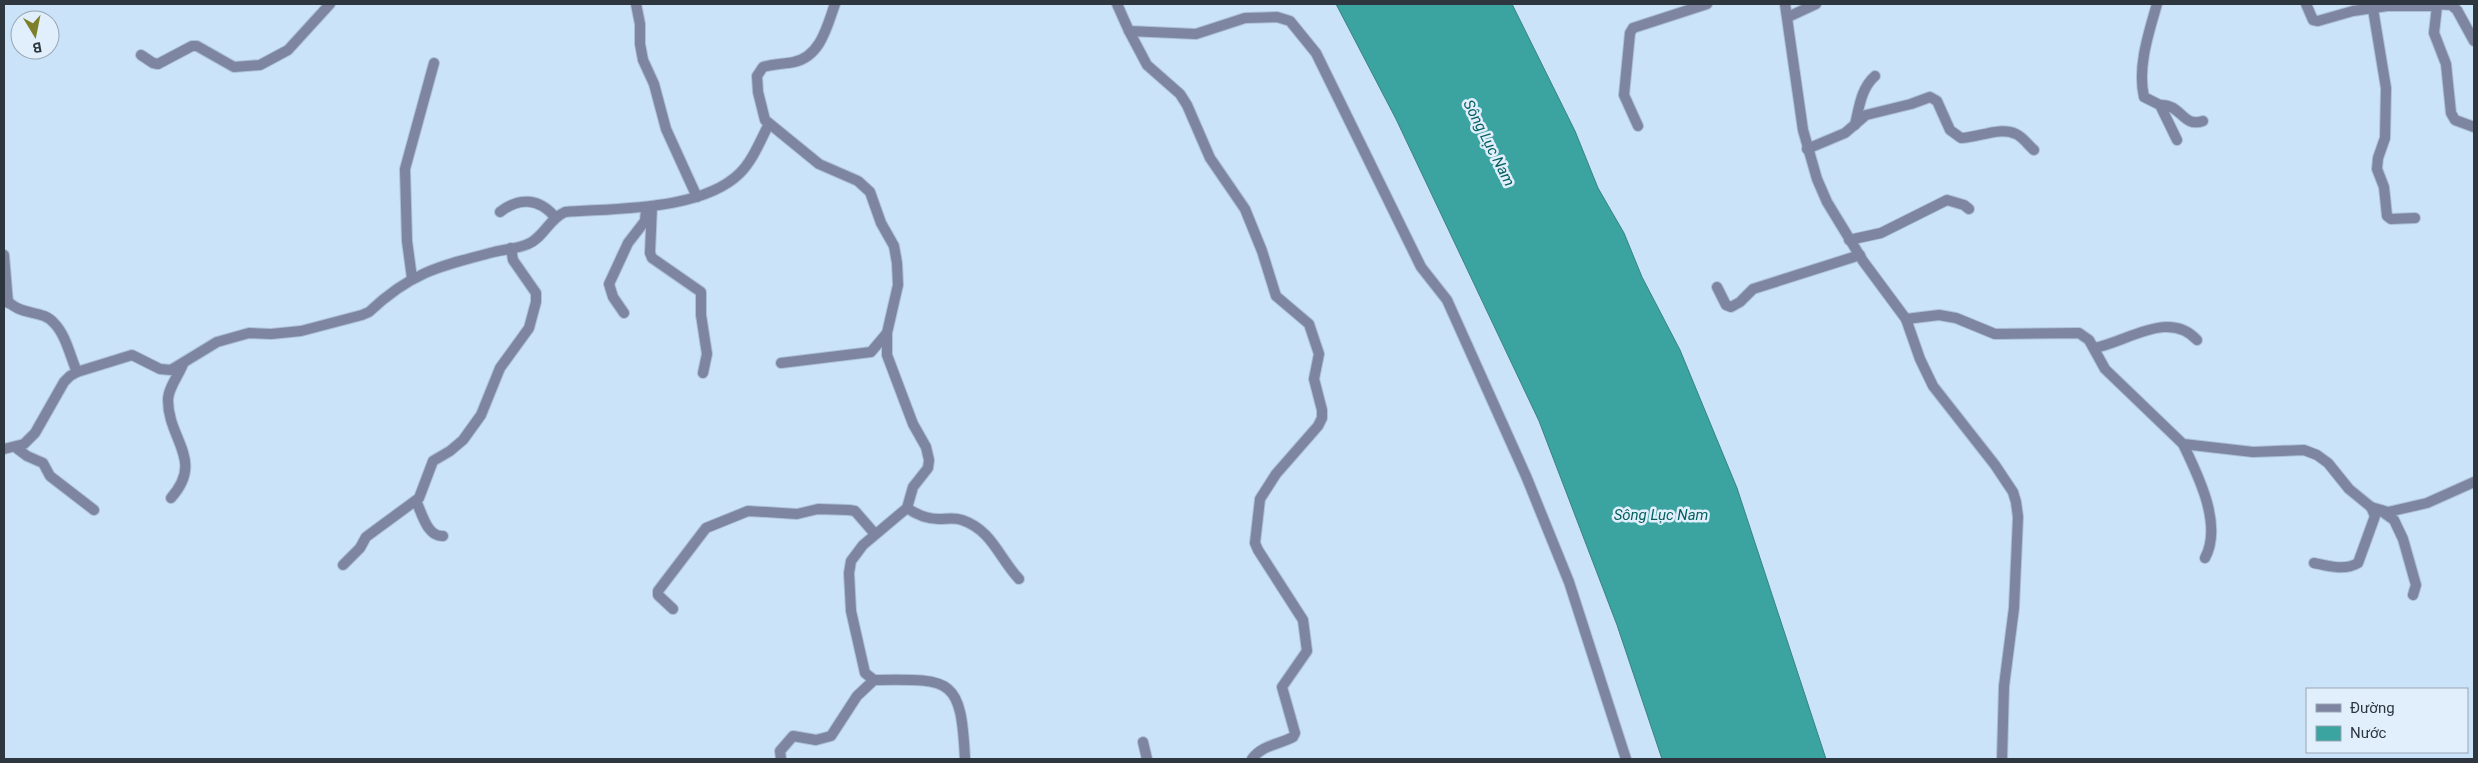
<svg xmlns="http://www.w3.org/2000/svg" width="2478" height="763" font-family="Roboto,sans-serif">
<rect width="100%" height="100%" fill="#cbe3f9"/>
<path fill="#3ba3a0" stroke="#378383" d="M 1336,4 L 1512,4 L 1575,131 L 1598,188 L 1624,233 L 1642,277 L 1680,350 L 1737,488 L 1826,759 L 1662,759 L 1617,625 L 1539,421 L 1396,119 Z"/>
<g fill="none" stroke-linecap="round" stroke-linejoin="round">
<g stroke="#acc1d4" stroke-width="12">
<g id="minor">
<path d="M 636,4 L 640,24 L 640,44 L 643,60 L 654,84 L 666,129 L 697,197"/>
<path d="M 1785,4 L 1803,130 L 1817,179 L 1827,202 L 1863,261 L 1906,319 L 1920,359 L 1933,386 L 1995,465 L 2013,492 L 2016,502 L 2018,517 L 2014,608 L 2004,686 L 2002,759"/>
<path d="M 2157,4 C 2149,32 2137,67 2144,97 L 2160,105 L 2177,140"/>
<path d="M 2306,4 L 2313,20 L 2318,21 L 2353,11 L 2387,6 L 2437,6 L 2434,33 L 2446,64 L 2451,113 L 2455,120 L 2474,127"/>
<path d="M 2435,4 L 2451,5 L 2457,10 L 2474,41"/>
<path d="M 2373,9 L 2386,88 L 2385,138 L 2378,158 L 2377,169 L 2384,187 L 2387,216 L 2391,219 L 2415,218"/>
<path d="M 1788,17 L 1816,4"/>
<path d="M 1129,31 L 1147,65 L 1180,94 L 1187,105 L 1210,158 L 1245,209 L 1262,251 L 1276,296 L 1309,324 L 1319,354 L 1314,379 L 1322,410 L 1322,418 L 1318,426 L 1276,474 L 1260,499 L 1255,543 L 1258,550 L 1303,620 L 1307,651 L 1282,687 L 1295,733 L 1293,737 C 1278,745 1262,745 1252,759"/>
<path d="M 141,55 L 153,63 L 158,64 L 192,46 L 197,46 L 234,67 L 260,65 L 288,50 L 330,4"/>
<path d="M 2160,105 C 2182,104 2182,128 2203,121"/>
<path d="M 1855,125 C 1859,108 1861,88 1875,76"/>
<path d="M 1638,126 L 1624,95 L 1630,33 L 1633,28 L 1707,4"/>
<path d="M 1807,149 L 1845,133 L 1866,115 L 1911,104 L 1930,97 L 1937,101 L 1950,130 L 1961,138 C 1978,138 1999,126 2016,134 C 2023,137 2029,146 2034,150"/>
<path d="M 652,206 L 650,253 L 652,258 L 701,292 L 701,315 L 707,354 L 703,373"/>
<path d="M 500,212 C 519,197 539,198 555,217"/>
<path d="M 1849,240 L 1881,233 L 1947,200 L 1964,205 L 1969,209"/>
<path d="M 4,255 L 8,303"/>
<path d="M 412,278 L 407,241 L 405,169 L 434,63"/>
<path d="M 1717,287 L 1726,305 L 1731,307 L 1740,302 L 1753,289 L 1860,255"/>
<path d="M 4,297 C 20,318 41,308 54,323 C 66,335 70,356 77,372"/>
<path d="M 624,313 L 613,297 L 609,284 L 628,243 L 645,221 L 646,210"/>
<path d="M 1906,319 L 1939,315 L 1956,318 L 1995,334 L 2079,333 L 2089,340 L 2105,369 L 2183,444 L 2253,452 L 2304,450 L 2317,455 L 2328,463 L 2349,489 L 2371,507 L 2388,512 L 2427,503 L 2474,482"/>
<path d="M 2094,348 C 2127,342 2169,309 2197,340"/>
<path d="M 781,363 L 871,352 L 887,333"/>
<path d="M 2183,444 C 2198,475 2223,525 2205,558"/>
<path d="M 15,447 L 27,456 L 43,463 L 50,476 L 94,510"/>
<path d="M 4,449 L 24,444 L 35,433 L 64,382 L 70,376 L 77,372 L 132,355 L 160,369 L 171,370 L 217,342 L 249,333 L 271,334 L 301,331 L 362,315 L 369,312 C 411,272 440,266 494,252 C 505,249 517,249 528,244 C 543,238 549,219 565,212 C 615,208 702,211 740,173 C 753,160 760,141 769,124"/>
<path d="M 171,498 C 205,460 168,440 168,400 C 168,388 179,375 183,364"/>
<path d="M 416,501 C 422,513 427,537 443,536"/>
<path d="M 907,508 C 917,515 926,519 939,519 C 947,519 954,517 962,520 C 992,530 999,558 1019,579"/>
<path d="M 2380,510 L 2394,520 L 2403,539 L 2416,585 L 2413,595"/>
<path d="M 2314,563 C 2328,566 2345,571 2358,563 L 2375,516 L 2371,507"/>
<path d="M 343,565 L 360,548 L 366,537 L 419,498 L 433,461 L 450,451 L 463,440 L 481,415 L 500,368 L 529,328 L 536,302 L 536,293 L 513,260 L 511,248"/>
<path d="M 673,609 L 658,595 L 658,591 L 706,528 L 748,511 L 797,514 L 818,509 L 849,510 L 855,511 L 875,534"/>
<path d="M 1143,742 L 1147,759"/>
<path d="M 781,759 L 780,751 L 793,736 L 816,740 L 831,736 L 857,696 L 874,680"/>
</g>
</g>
<g stroke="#acc1d4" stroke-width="12">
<g id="tertiary">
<path d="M 835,4 C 827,26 821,56 794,62 C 784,64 773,64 763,67 L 757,76 L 758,92 L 765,120 L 819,164 L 858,181 L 870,192 L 881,223 L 894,246 L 897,263 L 898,285 L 887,333 L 887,355 L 913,424 L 926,447 L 929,460 L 928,468 L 913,487 L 907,508 L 863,545 L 851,561 L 849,573 L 851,611 L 865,673 L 874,680 C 952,679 961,677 965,759"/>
<path d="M 1117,4 L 1129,31 L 1196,34 L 1245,18 L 1277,17 L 1290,21 L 1316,53 L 1421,267 L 1447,300 L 1526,476 L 1569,582 L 1626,759"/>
</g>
</g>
<use href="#minor" stroke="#7e85a1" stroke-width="10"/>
<use href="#tertiary" stroke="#7e85a1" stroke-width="10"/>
</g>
<g text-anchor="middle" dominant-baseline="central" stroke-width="5" stroke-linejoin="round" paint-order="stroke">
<g font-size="15" font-style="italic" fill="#045f5d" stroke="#e1effd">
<text transform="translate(1489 143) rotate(63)">Sông Lục Nam</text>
<text x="1661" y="515">Sông Lục Nam</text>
</g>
</g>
<rect width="2478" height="763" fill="none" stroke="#2e3740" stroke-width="10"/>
<rect x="2306" y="688" width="162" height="65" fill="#e1effd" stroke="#99a5b1"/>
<rect x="2316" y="704" width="25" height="8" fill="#7e85a1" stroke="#99a5b1"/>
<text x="2350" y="713" font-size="15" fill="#2e3740">Đường</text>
<rect x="2316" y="726" width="25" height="15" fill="#3ba3a0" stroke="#99a5b1"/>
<text x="2350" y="738" font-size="15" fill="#2e3740">Nước</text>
<g transform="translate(35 35) rotate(170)"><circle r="24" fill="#e1effd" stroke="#99a5b1"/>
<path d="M0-4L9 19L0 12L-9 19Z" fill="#7e8029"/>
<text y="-8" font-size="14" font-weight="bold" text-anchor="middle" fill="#2e3740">B</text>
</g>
</svg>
